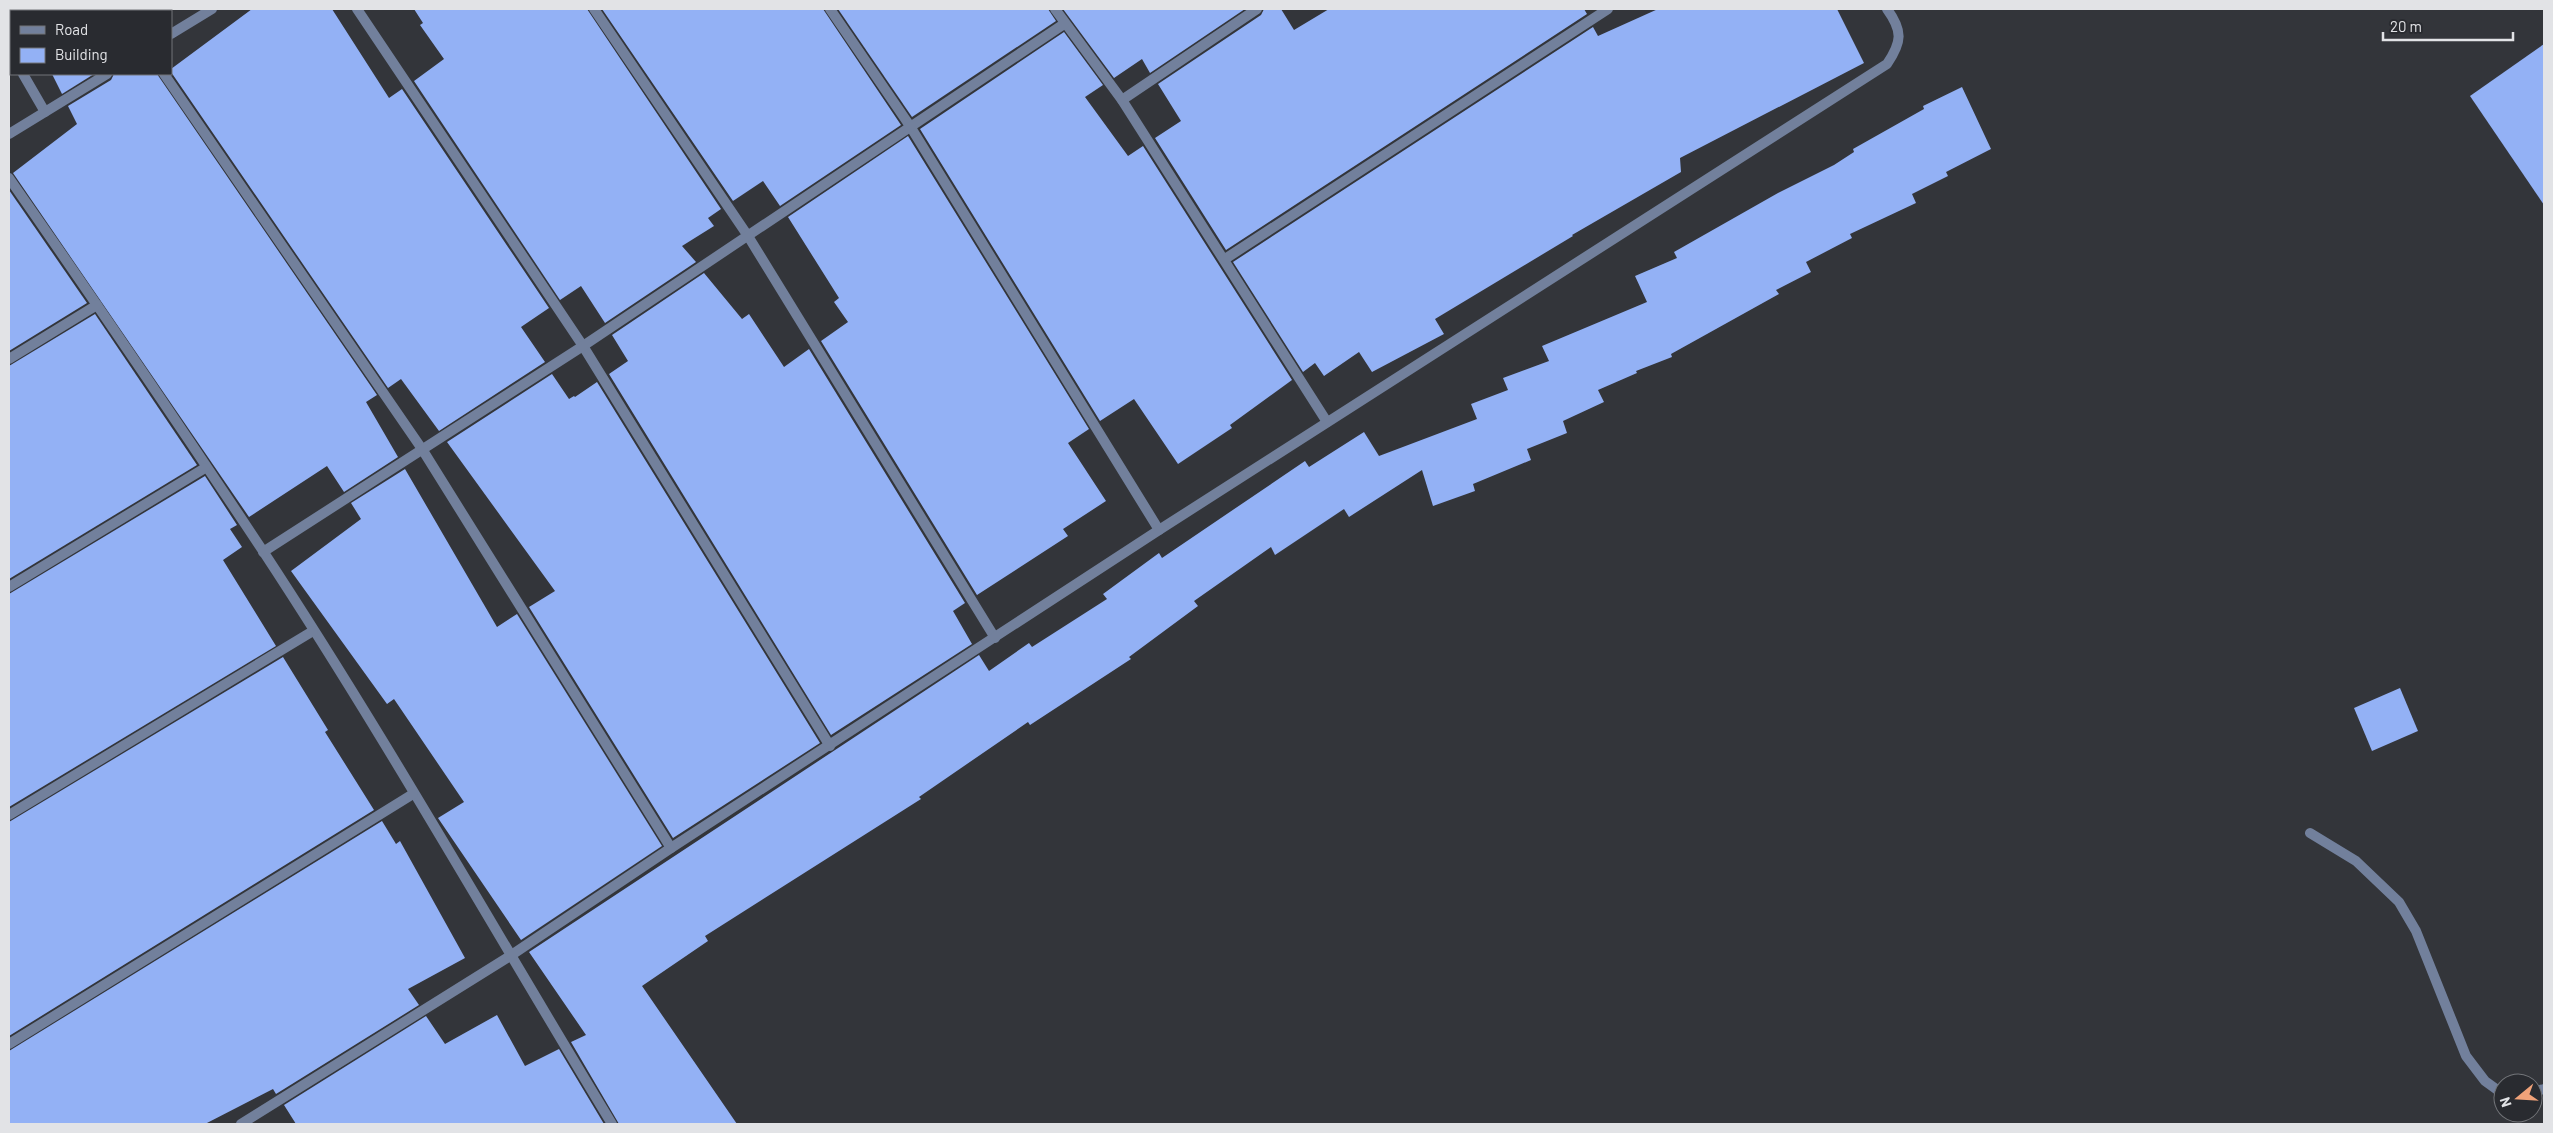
<svg xmlns="http://www.w3.org/2000/svg" width="2553" height="1133" font-family="Barlow,sans-serif">
<rect width="100%" height="100%" fill="#33353a"/>
<g fill="#93b1f5">
<path d="M 77,9 L 142,9 L 138,11 L 72,11 Z"/>
<path d="M 252,9 L 332,9 L 389,98 L 402,89 L 549,308 L 521,327 L 545,362 L 439,431 L 401,379 L 388,388 L 171,72 L 171,69 Z"/>
<path d="M 414,9 L 587,9 L 721,209 L 708,218 L 714,226 L 682,246 L 696,262 L 605,323 L 581,286 L 560,300 L 414,81 L 444,59 L 420,25 L 423,23 Z"/>
<path d="M 602,9 L 823,9 L 901,125 L 780,206 L 763,181 L 733,201 Z"/>
<path d="M 838,9 L 1048,9 L 1056,21 L 912,117 Z"/>
<path d="M 1063,9 L 1245,9 L 1150,73 L 1142,59 L 1114,78 Z"/>
<path d="M 1264,9 L 1281,9 L 1294,30 L 1329,9 L 1584,9 L 1587,14 L 1226,250 L 1155,138 L 1181,121 L 1158,84 L 1261,15 Z"/>
<path d="M 1658,9 L 1837,9 L 1864,63 L 1680,158 L 1681,172 L 1572,235 L 1573,236 L 1435,319 L 1444,334 L 1372,372 L 1359,352 L 1324,376 L 1315,363 L 1303,372 L 1233,262 L 1593,27 L 1598,36 Z"/>
<path d="M 1064,32 L 1103,85 L 1085,97 L 1128,156 L 1143,146 L 1292,380 L 1230,425 L 1232,428 L 1178,464 L 1134,399 L 1100,421 L 920,129 Z"/>
<path d="M 2544,44 L 2544,205 L 2470,96 Z"/>
<path d="M 52,74 L 94,74 L 62,94 Z"/>
<path d="M 114,74 L 157,74 L 377,395 L 366,402 L 398,457 L 344,492 L 327,466 L 249,517 L 13,173 L 77,124 L 68,106 L 111,80 Z"/>
<path d="M 1962,87 L 1991,149 L 1946,172 L 1948,176 L 1912,194 L 1916,203 L 1850,234 L 1852,238 L 1806,262 L 1811,272 L 1776,290 L 1779,294 L 1671,354 L 1672,357 L 1636,371 L 1637,373 L 1598,390 L 1604,402 L 1563,421 L 1567,433 L 1527,449 L 1531,460 L 1473,484 L 1475,491 L 1433,506 L 1422,470 L 1349,517 L 1344,509 L 1275,555 L 1271,547 L 1194,601 L 1198,606 L 1129,657 L 1131,659 L 1030,725 L 1028,722 L 919,797 L 921,799 L 705,936 L 708,941 L 642,986 L 737,1124 L 619,1124 L 571,1042 L 586,1035 L 529,952 L 979,655 L 989,671 L 1029,643 L 1032,647 L 1107,599 L 1103,594 L 1159,553 L 1162,558 L 1305,461 L 1309,467 L 1364,432 L 1379,456 L 1477,419 L 1471,404 L 1508,390 L 1503,378 L 1549,361 L 1542,346 L 1647,302 L 1635,276 L 1677,258 L 1674,252 L 1778,193 L 1834,165 L 1854,152 L 1853,149 L 1924,109 L 1923,106 Z"/>
<path d="M 908,136 L 1089,429 L 1068,443 L 1106,501 L 1063,529 L 1068,536 L 977,595 L 821,341 L 848,322 L 834,302 L 839,298 L 788,217 Z"/>
<path d="M 9,190 L 87,303 L 9,351 Z"/>
<path d="M 704,273 L 742,319 L 749,314 L 784,367 L 809,349 L 965,603 L 953,611 L 972,644 L 831,735 L 609,374 L 628,361 L 612,335 Z"/>
<path d="M 95,314 L 197,465 L 9,579 L 9,366 Z"/>
<path d="M 552,374 L 569,399 L 574,396 L 575,397 L 597,382 L 820,743 L 673,838 L 529,607 L 555,591 L 447,442 Z"/>
<path d="M 405,469 L 497,627 L 517,614 L 662,846 L 521,940 L 438,818 L 464,802 L 394,699 L 387,704 L 291,571 L 361,519 L 351,503 Z"/>
<path d="M 205,476 L 237,525 L 230,529 L 242,547 L 223,560 L 276,646 L 9,807 L 9,594 Z"/>
<path d="M 283,657 L 328,730 L 325,732 L 374,810 L 9,1036 L 9,822 Z"/>
<path d="M 2400,688 L 2418,731 L 2372,751 L 2354,708 Z"/>
<path d="M 382,821 L 396,844 L 400,841 L 465,958 L 408,989 L 419,1005 L 276,1094 L 273,1089 L 205,1124 L 9,1124 L 9,1051 Z"/>
<path d="M 497,1015 L 525,1066 L 559,1049 L 604,1124 L 296,1124 L 284,1105 L 426,1016 L 445,1044 Z"/>
</g>
<g fill="none" stroke-linecap="round" stroke-linejoin="round">
<g stroke="#72809c" stroke-width="10">
<path d="M 357,9 L 583,346 L 830,746"/>
<path d="M 594,9 L 748,236 L 995,638"/>
<path d="M 830,9 L 910,126 L 1159,530"/>
<path d="M 1055,9 L 1122,100 L 1327,422"/>
<path d="M 171,34 L 212,9"/>
<path d="M 9,50 L 11,54"/>
<path d="M 23,74 L 45,112"/>
<path d="M 164,74 L 422,449 L 671,848"/>
<path d="M 1122,100 L 1257,9"/>
<path d="M 9,134 L 107,74"/>
<path d="M 9,178 C 95,301 180,426 263,551 C 386,738 496,933 612,1124"/>
<path d="M 1225,259 L 1608,9"/>
<path d="M 9,359 L 97,305"/>
<path d="M 263,552 L 583,346 L 1064,24"/>
<path d="M 9,587 L 205,468"/>
<path d="M 9,815 L 313,631"/>
<path d="M 2310,833 L 2356,861 L 2399,902 L 2416,931 L 2466,1056 L 2485,1081 L 2503,1094"/>
<path d="M 9,1044 L 413,794"/>
<path d="M 2533,1092 L 2544,1089"/>
<path d="M 241,1124 L 510,956 L 671,848 L 1159,530 L 1887,64 C 1902,42 1903,31 1887,9"/>
</g>
</g>
<rect width="2553" height="1133" fill="none" stroke="#e2e3e6" stroke-width="20"/>
<rect x="10" y="10" width="162" height="65" fill="#292b30" stroke="#737579"/>
<rect x="20" y="26" width="25" height="8" fill="#72809c" stroke="#737579"/>
<text x="55" y="35" font-size="15" fill="#e2e3e6">Road</text>
<rect x="20" y="48" width="25" height="15" fill="#93b1f5" stroke="#737579"/>
<text x="55" y="60" font-size="15" fill="#e2e3e6">Building</text>
<g transform="translate(2518 1098) rotate(252)"><circle r="24" fill="#292b30" stroke="#737579"/>
<path d="M0-4L9 19L0 12L-9 19Z" fill="#f0a279"/>
<text y="-8" font-size="14" font-weight="bold" text-anchor="middle" fill="#e2e3e6">N</text>
</g>
<path d="M2383 32v8h130v-8" fill="none" stroke="#e2e3e6" stroke-width="2.5"/>
<text x="2390" y="32" font-size="15" fill="#e2e3e6" stroke="#292b30" stroke-width="4" paint-order="stroke">20 m</text>
</svg>
